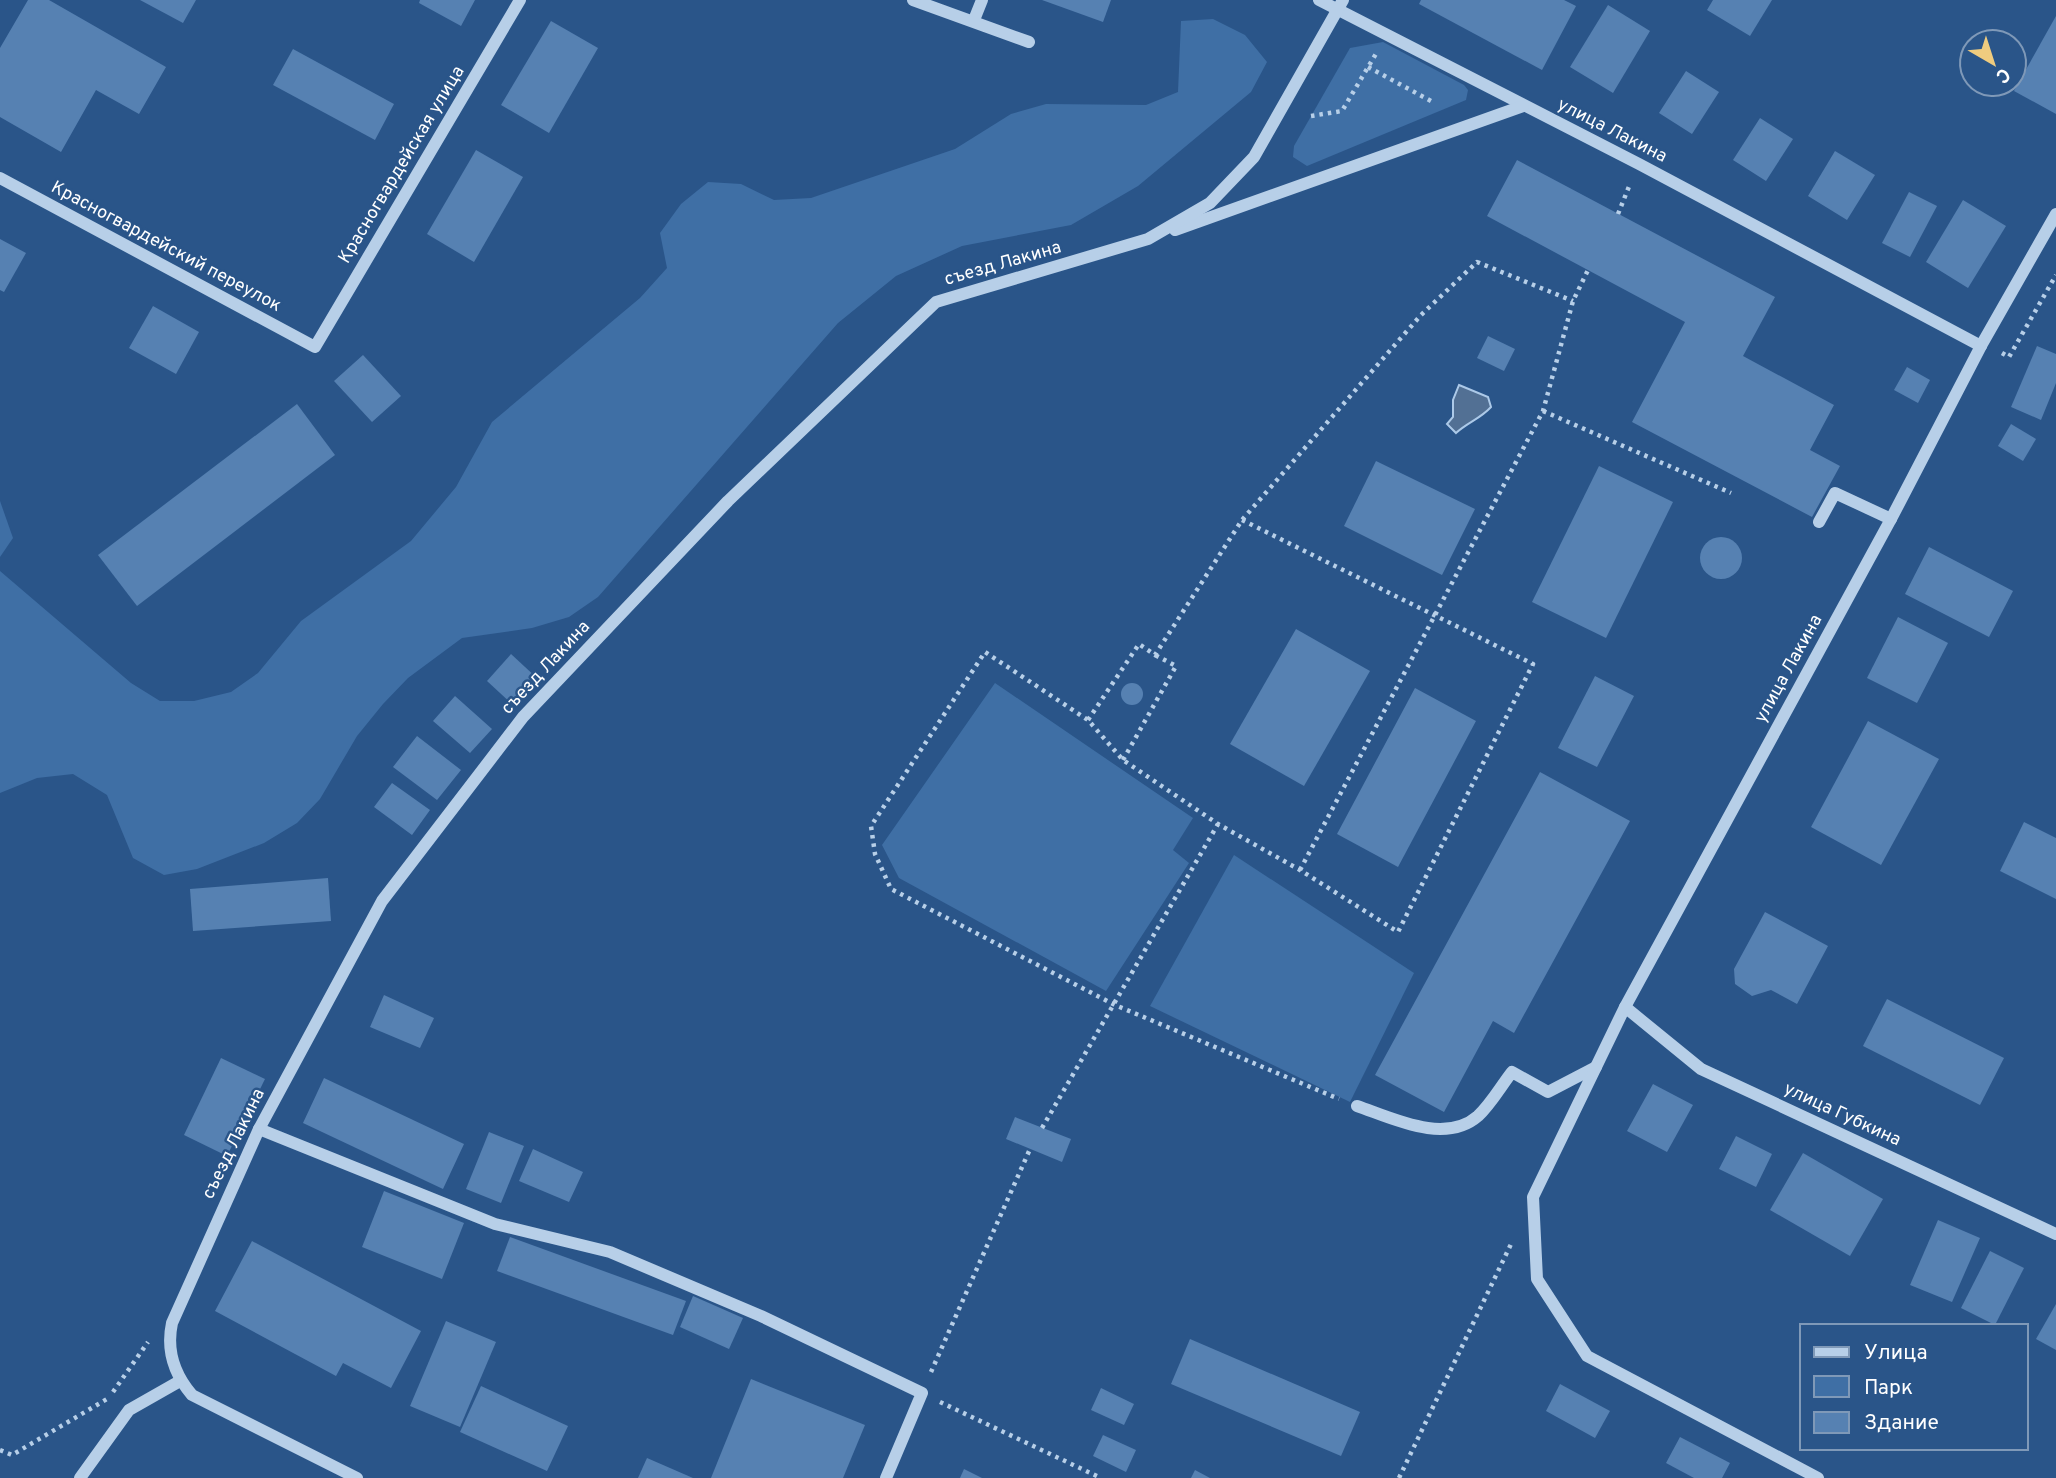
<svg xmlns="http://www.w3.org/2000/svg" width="2056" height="1478" font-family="Overpass,sans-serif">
<rect width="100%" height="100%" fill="#2a5589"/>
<g fill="#3f6fa5">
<path d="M 1213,19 L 1245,35 L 1267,62 L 1251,92 L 1138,186 L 1071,225 L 962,246 L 896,276 L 838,323 L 598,597 L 569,617 L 532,628 L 462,638 L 408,678 L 383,704 L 357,736 L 320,799 L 297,823 L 264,843 L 197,869 L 164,875 L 133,858 L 107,795 L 73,774 L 37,778 L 0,793 L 0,571 L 131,683 L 160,701 L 194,701 L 231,692 L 258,673 L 301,621 L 411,541 L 456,487 L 492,422 L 640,298 L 667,268 L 660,233 L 681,204 L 708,182 L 741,184 L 774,200 L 811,198 L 955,149 L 1011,114 L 1046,104 L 1146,105 L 1178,92 L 1181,21 Z"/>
<path d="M 1383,42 L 1464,85 L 1468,90 L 1466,100 L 1307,166 L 1293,157 L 1294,146 L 1350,48 Z"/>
<path d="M 0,501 L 13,538 L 0,557 Z"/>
<path d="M 995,683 L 1193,818 L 1173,850 L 1189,863 L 1106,991 L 899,878 L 882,845 Z"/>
<path d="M 1234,855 L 1414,973 L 1350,1102 L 1150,1006 Z"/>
</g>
<path fill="#527094" stroke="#acc9e8" stroke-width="2" d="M 1459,385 L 1488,397 L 1491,407 C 1480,419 1468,422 1456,433 L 1447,424 L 1453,417 L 1453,400 Z"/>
<g fill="#5681b2">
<path d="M 28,0 L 49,0 L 166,67 L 139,114 L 96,90 L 61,152 L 0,117 L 0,48 Z"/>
<path d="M 140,0 L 196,0 L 183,23 Z"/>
<path d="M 420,0 L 475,0 L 461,26 L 419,3 Z"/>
<path d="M 1042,0 L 1111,0 L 1103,22 Z"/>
<path d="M 1421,0 L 1564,0 L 1576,6 L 1542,70 L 1419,4 Z"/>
<path d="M 1713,0 L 1772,0 L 1750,36 L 1707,10 Z"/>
<path d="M 1608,5 L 1650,31 L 1613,93 L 1570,67 Z"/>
<path d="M 2056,16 L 2056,114 L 2014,91 Z"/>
<path d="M 551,21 L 598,48 L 549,133 L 501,105 Z"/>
<path d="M 293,49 L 394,104 L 375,140 L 273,85 Z"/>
<path d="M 1686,71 L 1719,92 L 1692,134 L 1659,113 Z"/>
<path d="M 1760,118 L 1793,139 L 1766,181 L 1733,160 Z"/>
<path d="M 476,150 L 523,177 L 474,262 L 427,234 Z"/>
<path d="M 1835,151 L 1875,175 L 1847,220 L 1808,196 Z"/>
<path d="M 1517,160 L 1775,297 L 1743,356 L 1834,405 L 1810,450 L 1840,466 L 1812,517 L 1632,422 L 1685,322 L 1487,216 Z"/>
<path d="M 1909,192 L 1937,206 L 1910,257 L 1882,243 Z"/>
<path d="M 1963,200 L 2006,226 L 1968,288 L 1926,262 Z"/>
<path d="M 0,239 L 26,253 L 4,292 L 0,290 Z"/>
<path d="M 153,306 L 199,332 L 176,374 L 129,348 Z"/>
<path d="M 1488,336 L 1515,349 L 1504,371 L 1477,358 Z"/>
<path d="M 2037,346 L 2056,354 L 2056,383 L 2041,420 L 2011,407 Z"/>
<path d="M 363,355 L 401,396 L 372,422 L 334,381 Z"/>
<path d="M 1907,367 L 1930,380 L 1918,403 L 1894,390 Z"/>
<path d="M 297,404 L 335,455 L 137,606 L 98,555 Z"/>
<path d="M 2011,424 L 2036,439 L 2023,461 L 1998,446 Z"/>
<path d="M 1376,461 L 1475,509 L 1442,575 L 1344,526 Z"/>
<path d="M 1599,466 L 1673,502 L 1606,638 L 1532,602 Z"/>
<circle cx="1721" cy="558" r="21"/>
<path d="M 1929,547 L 2013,591 L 1989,637 L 1905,594 Z"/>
<path d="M 1898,617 L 1948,643 L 1917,703 L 1867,678 Z"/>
<path d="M 1296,629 L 1370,671 L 1304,786 L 1230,744 Z"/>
<path d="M 511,654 L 538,679 L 514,706 L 487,681 Z"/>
<path d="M 1595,676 L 1634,696 L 1597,767 L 1558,748 Z"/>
<circle cx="1132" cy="694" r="11"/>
<path d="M 1415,688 L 1476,721 L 1398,867 L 1337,834 Z"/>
<path d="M 455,696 L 492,729 L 470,753 L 433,721 Z"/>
<path d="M 1868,721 L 1939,759 L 1881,865 L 1811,827 Z"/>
<path d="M 417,736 L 461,770 L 437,800 L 393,767 Z"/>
<path d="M 1540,772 L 1630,821 L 1514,1033 L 1493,1021 L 1444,1112 L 1375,1075 Z"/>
<path d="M 392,783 L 430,810 L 412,835 L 374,807 Z"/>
<path d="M 2024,822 L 2056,838 L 2056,899 L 2000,871 Z"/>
<path d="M 328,878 L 331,921 L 193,931 L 190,889 Z"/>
<path d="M 1765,912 L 1828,946 L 1797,1004 L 1771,990 L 1752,996 L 1735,984 L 1734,969 Z"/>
<path d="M 384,995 L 434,1018 L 420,1048 L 370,1027 Z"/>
<path d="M 1887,999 L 2004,1058 L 1980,1105 L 1863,1046 Z"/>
<path d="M 221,1058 L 265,1079 L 227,1156 L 184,1135 Z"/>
<path d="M 324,1078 L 464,1144 L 443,1189 L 303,1123 Z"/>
<path d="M 1653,1084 L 1693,1105 L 1667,1152 L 1627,1131 Z"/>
<path d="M 1015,1117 L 1071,1139 L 1062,1162 L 1006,1139 Z"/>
<path d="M 489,1132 L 524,1146 L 501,1203 L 466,1189 Z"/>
<path d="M 1736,1136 L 1772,1154 L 1756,1187 L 1719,1169 Z"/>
<path d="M 533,1149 L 583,1172 L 569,1202 L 519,1181 Z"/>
<path d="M 1803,1153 L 1883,1199 L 1850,1256 L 1770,1210 Z"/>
<path d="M 384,1191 L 464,1223 L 442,1279 L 362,1247 Z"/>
<path d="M 1938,1220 L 1980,1238 L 1952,1302 L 1910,1285 Z"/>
<path d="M 510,1237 L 686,1301 L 673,1335 L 497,1271 Z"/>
<path d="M 252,1241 L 421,1331 L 391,1388 L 343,1363 L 336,1376 L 215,1311 Z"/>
<path d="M 1990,1251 L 2024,1268 L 1995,1325 L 1961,1308 Z"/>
<path d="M 693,1296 L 743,1318 L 729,1349 L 680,1327 Z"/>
<path d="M 2056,1304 L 2056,1350 L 2036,1339 Z"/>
<path d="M 446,1321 L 496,1342 L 460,1427 L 410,1406 Z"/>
<path d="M 1190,1339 L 1360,1412 L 1341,1456 L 1171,1384 Z"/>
<path d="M 751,1379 L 865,1425 L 843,1478 L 711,1478 Z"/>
<path d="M 1560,1384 L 1610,1411 L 1595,1438 L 1546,1411 Z"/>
<path d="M 481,1386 L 568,1426 L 547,1471 L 460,1432 Z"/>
<path d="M 1101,1388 L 1134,1404 L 1124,1425 L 1091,1410 Z"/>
<path d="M 1103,1435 L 1136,1450 L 1126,1472 L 1093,1456 Z"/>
<path d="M 1680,1437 L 1730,1463 L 1722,1478 L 1694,1478 L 1666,1463 Z"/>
<path d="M 647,1458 L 693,1478 L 638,1478 Z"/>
<path d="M 964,1469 L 982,1478 L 960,1478 Z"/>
<path d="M 1195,1470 L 1210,1478 L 1191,1478 Z"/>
</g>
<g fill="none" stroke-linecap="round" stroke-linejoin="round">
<g stroke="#b7cfe8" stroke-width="4.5" stroke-dasharray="3.5 5" stroke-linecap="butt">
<path d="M 1368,67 L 1431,101"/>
<path d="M 1311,116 L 1342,111 L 1377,52"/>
<path d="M 1618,214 L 1630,184"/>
<path d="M 2002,353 L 2009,357 L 2056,275"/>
<path d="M 1543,411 L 1731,493"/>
<path d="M 1242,520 L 1533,664 L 1398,932 L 1300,870 L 1218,824 L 1123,760 L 1088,720 L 985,652 L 871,826 L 875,854 L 891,889 L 1115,1005 L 1339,1099"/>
<path d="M 1088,720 L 1139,644 L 1155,655 L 1242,520 L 1421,315 L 1477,262 L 1573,301"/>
<path d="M 1123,760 L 1176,666 L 1155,655"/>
<path d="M 1300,870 L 1543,411 L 1573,301 L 1588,270"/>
<path d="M 1042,1128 L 1218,824"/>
<path d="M 931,1372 L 1030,1149"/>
<path d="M 113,1392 L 148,1342"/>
<path d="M 940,1402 L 1101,1478"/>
<path d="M 0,1450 L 12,1455 L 107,1399"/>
<path d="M 1399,1478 L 1512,1242"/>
</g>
<g stroke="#b7cfe8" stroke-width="12">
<path d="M 913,0 L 1029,42"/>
<path d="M 1319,0 L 1639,164 L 1981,346"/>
<path d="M 974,20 L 982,0"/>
<path d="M 0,178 L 315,347 L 520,0"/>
<path d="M 1175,230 L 1523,106"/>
<path d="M 1819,522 L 1835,493 L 1891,519"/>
<path d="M 1625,1007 L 1701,1069 L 2056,1234"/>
<path d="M 1357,1106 C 1392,1118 1445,1145 1478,1116 C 1491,1104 1501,1086 1512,1072 L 1548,1092 L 1596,1067"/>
<path d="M 259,1129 L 495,1224 L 610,1252 L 761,1316 L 922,1393 L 886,1478"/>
<path d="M 80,1478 L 129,1410 L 180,1381"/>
<path d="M 357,1478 L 192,1395 C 174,1374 166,1351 172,1323 L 259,1129 L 382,901 L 523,717 L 728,501 L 936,302 L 1148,239 L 1210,203 L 1254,157 L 1343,0"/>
<path d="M 1818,1478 L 1587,1356 L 1537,1279 L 1533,1197 L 1625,1007 L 1891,519 L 1982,344 L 2056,214"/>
</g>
</g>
<g text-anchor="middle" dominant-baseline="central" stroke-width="5" stroke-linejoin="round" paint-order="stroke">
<g font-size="18" fill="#fff" stroke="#2a5589">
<text transform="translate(1612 131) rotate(27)">улица Лакина</text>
<text transform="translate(402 165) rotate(-59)">Красногвардейская улица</text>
<text transform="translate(166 247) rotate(28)">Красногвардейский переулок</text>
<text transform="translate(1003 264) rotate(-16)">съезд Лакина</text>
<text transform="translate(546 668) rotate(-47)">съезд Лакина</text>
<text transform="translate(1789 669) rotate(-61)">улица Лакина</text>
<text transform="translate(1842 1115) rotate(25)">улица Губкина</text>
<text transform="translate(234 1144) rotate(-64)">съезд Лакина</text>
</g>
</g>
<rect x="1800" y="1324" width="228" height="126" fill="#2a5589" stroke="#7f99b8" stroke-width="2"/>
<rect x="1814" y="1347" width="35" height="10" fill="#b7cfe8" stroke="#7f99b8" stroke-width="2"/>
<text x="1864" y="1359" font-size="21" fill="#ffffff">Улица</text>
<rect x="1814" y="1376" width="35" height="21" fill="#3f6fa5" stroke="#7f99b8" stroke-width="2"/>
<text x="1864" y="1394" font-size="21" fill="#ffffff">Парк</text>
<rect x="1814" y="1412" width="35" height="21" fill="#5681b2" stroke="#7f99b8" stroke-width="2"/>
<text x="1864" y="1429" font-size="21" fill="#ffffff">Здание</text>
<g transform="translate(1993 63) rotate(141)"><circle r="33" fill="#2a5589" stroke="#7f99b8" stroke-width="2"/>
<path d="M0-5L12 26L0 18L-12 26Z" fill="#efcc7f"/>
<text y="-10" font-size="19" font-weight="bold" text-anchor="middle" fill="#ffffff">С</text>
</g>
</svg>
